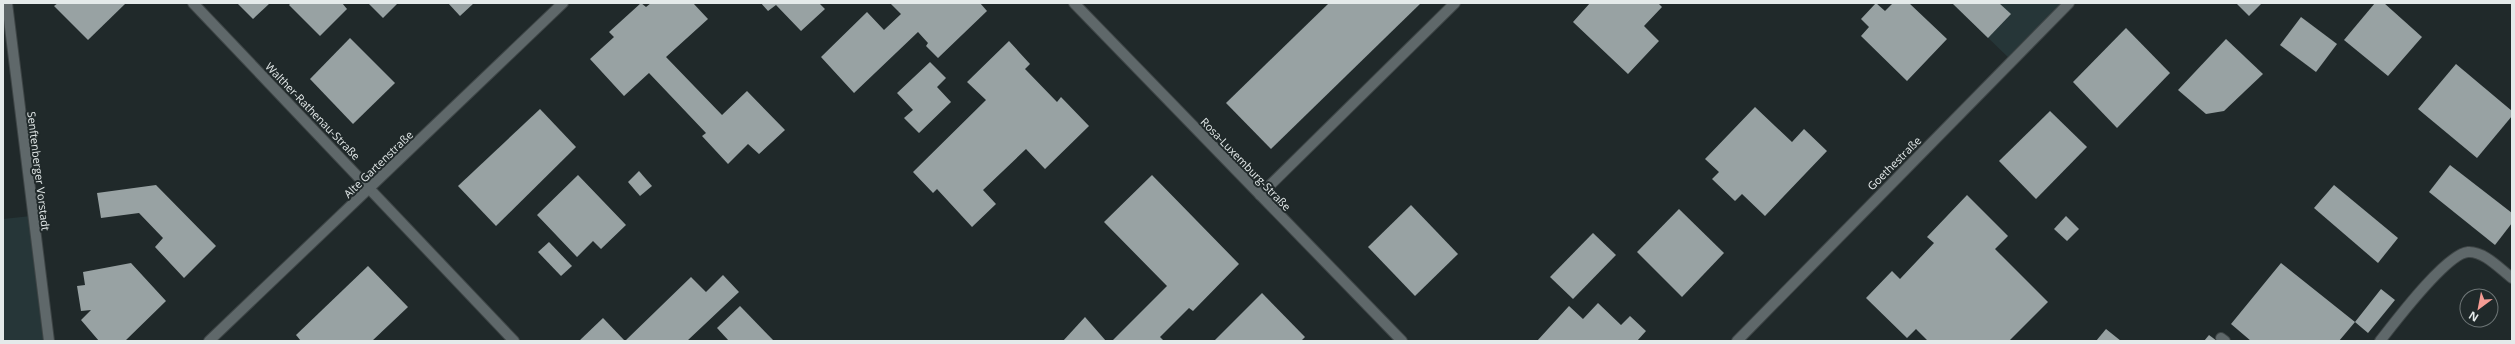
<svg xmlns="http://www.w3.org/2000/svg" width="2515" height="344" font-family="'Open Sans',sans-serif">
<rect width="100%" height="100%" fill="#20292a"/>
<g fill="#263638">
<path d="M 1952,3 L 2069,3 L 2012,61 Z"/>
<path d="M 31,216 L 48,341 L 3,341 L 3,219 Z"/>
</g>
<g fill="#98a2a3">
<path d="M 58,3 L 126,3 L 88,40 L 54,6 Z"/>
<path d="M 237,3 L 270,3 L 253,19 Z"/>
<path d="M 291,3 L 342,3 L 347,9 L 320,36 L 289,5 Z"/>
<path d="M 368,3 L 398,3 L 383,18 Z"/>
<path d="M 448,3 L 474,3 L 460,16 Z"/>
<path d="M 641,3 L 646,7 L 651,3 L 693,3 L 708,19 L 666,57 L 722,115 L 747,91 L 785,130 L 759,154 L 748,144 L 728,164 L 702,136 L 706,133 L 649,73 L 624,96 L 590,59 L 614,37 L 609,32 Z"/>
<path d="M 761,3 L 819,3 L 825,9 L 801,31 L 776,5 L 768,11 Z"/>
<path d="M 890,3 L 980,3 L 987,11 L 938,58 L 926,46 L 928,43 L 918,32 L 854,93 L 821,57 L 867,12 L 884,30 L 901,14 Z"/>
<path d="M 1329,3 L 1421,3 L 1271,149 L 1226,103 Z"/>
<path d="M 1590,3 L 1658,3 L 1662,7 L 1644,26 L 1659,41 L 1628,74 L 1573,22 Z"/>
<path d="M 1876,3 L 1885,11 L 1893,3 L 1909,3 L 1947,39 L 1907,81 L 1861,36 L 1869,27 L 1861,19 Z"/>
<path d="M 1952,3 L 1999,3 L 2011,14 L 1988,38 Z"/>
<path d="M 2236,3 L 2262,3 L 2249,16 Z"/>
<path d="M 2375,3 L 2384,3 L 2422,37 L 2388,76 L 2344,40 Z"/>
<path d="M 2301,17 L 2337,44 L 2316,72 L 2280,45 Z"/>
<path d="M 2126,28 L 2170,73 L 2117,128 L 2073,82 Z"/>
<path d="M 350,38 L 395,83 L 353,124 L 310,79 Z"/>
<path d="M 2226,39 L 2263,74 L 2224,111 L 2206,114 L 2178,90 Z"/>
<path d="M 1009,41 L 1030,64 L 1025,69 L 1057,102 L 1061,97 L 1089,126 L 1045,169 L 1026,149 L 983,190 L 996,204 L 972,227 L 937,189 L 933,193 L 913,172 L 986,100 L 967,82 Z"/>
<path d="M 930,62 L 946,78 L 937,87 L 951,102 L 919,133 L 904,118 L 913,110 L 897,93 Z"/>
<path d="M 2456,64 L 2512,111 L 2512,116 L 2477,158 L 2418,109 Z"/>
<path d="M 1755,107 L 1792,142 L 1804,129 L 1827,151 L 1765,216 L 1742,194 L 1735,201 L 1712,179 L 1719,172 L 1705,159 Z"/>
<path d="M 540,109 L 576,147 L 496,226 L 458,186 Z"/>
<path d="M 2050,111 L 2087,147 L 2036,199 L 1999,161 Z"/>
<path d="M 2450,165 L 2512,213 L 2512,223 L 2495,245 L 2429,192 Z"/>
<path d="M 639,171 L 652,186 L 640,196 L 628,182 Z"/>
<path d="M 578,175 L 626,225 L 601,249 L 593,241 L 577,257 L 537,215 Z"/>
<path d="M 1152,175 L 1239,264 L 1193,311 L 1189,308 L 1160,337 L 1164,341 L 1112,341 L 1167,286 L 1104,222 Z"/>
<path d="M 156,185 L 216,246 L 184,278 L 155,247 L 163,238 L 139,213 L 101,218 L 97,193 Z"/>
<path d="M 2334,185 L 2398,238 L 2378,263 L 2314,208 Z"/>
<path d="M 1967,195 L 2008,236 L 1995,249 L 2048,302 L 2009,341 L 1928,341 L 1916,329 L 1907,338 L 1866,298 L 1892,271 L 1900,279 L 1934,243 L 1927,237 Z"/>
<path d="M 1411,205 L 1458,254 L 1415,296 L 1368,247 Z"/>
<path d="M 1679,209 L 1724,253 L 1682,297 L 1637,252 Z"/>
<path d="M 2066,216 L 2079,229 L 2067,241 L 2054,229 Z"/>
<path d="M 1593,233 L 1616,255 L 1573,299 L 1550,277 Z"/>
<path d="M 549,242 L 572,266 L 561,276 L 538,252 Z"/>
<path d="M 131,263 L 166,301 L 125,341 L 99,341 L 81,320 L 91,310 L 81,311 L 77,286 L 85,285 L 83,272 Z"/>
<path d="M 2281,263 L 2355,322 L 2381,289 L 2395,300 L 2368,333 L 2355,322 L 2339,341 L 2251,341 L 2231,324 Z"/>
<path d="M 368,266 L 408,307 L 372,341 L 301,341 L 296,335 Z"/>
<path d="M 723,275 L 739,292 L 687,341 L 625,341 L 691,277 L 706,292 Z"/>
<path d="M 1262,293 L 1305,337 L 1301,341 L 1214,341 Z"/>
<path d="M 1598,303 L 1621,325 L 1630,316 L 1646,331 L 1637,341 L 1537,341 L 1569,306 L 1583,319 Z"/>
<path d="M 740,306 L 774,341 L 729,341 L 717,328 Z"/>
<path d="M 1085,317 L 1106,341 L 1063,341 Z"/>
<path d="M 603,318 L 625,341 L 579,341 Z"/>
<path d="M 2106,329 L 2121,341 L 2096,341 Z"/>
<path d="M 2209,335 L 2217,341 L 2204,341 Z"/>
</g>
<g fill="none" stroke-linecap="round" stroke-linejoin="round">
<g stroke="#3e4546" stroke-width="12">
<g id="service">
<path d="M 1260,195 L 1455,3"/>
<path d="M 2221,338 L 2225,341"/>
<path d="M 2380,341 C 2395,322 2446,254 2468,252 C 2484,251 2500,269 2512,278"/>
</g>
</g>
<g stroke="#3e4546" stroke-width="12">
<g id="minor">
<path d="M 7,3 L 49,341"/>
<path d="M 193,3 L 514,341"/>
<path d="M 1074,3 L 1402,341"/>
<path d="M 209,341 L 563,3"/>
<path d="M 1737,341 L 2069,3"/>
</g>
</g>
<use href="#service" stroke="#5f686a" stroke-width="10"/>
<use href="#minor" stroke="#5f686a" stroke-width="10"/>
</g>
<g text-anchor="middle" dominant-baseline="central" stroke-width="4" stroke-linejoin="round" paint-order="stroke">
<g font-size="11" fill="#e4eaea" stroke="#20292a">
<text transform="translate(313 111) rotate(46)">Walther-Rathenau-Straße</text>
<text transform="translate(1894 163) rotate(-45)">Goethestraße</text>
<text transform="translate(378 164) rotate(-44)">Alte Gartenstraße</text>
<text transform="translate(1246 164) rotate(46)">Rosa-Luxemburg-Straße</text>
<text transform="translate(39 171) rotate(83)">Senftenberger Vorstadt</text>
</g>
</g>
<rect width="2515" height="344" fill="none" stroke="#e4eaea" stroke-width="8"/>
<g transform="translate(2479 308) rotate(212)"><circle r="19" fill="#20292a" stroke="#6e7677"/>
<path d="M0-3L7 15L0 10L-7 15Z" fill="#f59c94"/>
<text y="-6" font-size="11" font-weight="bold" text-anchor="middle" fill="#e4eaea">N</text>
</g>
</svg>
